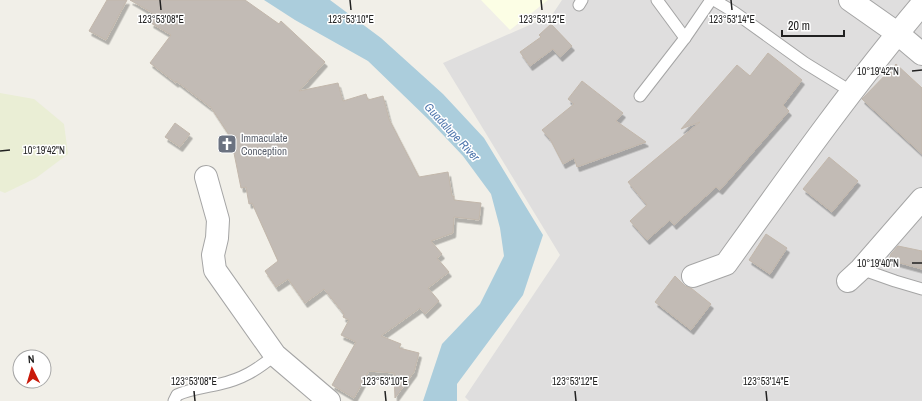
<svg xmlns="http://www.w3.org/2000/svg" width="922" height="401" font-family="'Archivo Narrow',sans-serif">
<defs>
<filter id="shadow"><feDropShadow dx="2.5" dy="4.5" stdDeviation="0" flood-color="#0004"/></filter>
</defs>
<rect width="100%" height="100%" fill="#f1efe8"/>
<path fill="#dfdede" d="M 562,0 L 922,0 L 922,401 L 469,401 L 465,397 L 560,255 L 443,63 L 552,15 Z"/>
<path fill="#fcfee5" d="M 481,0 L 548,0 L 510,30 Z"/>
<path fill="#eaeed5" d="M 0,93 L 34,99 L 64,124 L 68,154 L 36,178 L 5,193 L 0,191 Z"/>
<path fill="#abcddc" d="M 264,0 L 330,0 L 381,38 L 443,94 L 484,138 L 543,235 L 523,295 L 457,384 L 457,401 L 423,401 L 442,344 L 480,304 L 504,256 L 500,228 L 491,194 L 463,156 L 429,120 L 368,61 L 295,20 Z"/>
<g fill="#c2bbb5" stroke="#c2b7ab" filter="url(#shadow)">
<path d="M 107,0 L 127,0 L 106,40 L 89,31 Z"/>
<path d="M 130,0 L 245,0 L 279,24 L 281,21 L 325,62 L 299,91 L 338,83 L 343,101 L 366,94 L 368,100 L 383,96 L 389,119 L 419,177 L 448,172 L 452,196 L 454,196 L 454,200 L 481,203 L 479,220 L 454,217 L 453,233 L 431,241 L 442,254 L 437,258 L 449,272 L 428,288 L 439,301 L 425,314 L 420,308 L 381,336 L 401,344 L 399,348 L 419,353 L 414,372 L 395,398 L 394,373 L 369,371 L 354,398 L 332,385 L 356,342 L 341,335 L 349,320 L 343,317 L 344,314 L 324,289 L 305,303 L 288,279 L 276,287 L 265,271 L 278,261 L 252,203 L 249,204 L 246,187 L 241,188 L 231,138 L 210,106 L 210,107 L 176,81 L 176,83 L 150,63 L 171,35 L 151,23 L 156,15 Z"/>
<path d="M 551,24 L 572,46 L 560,57 L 553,49 L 530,66 L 520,52 L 541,37 L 539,35 Z"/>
<path d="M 768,53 L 802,80 L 783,105 L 789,111 L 720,190 L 716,187 L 674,225 L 670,220 L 647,240 L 630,221 L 647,205 L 628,182 L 700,122 L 681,129 L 737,65 L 750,76 Z"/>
<path d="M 896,64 L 922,88 L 922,154 L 862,99 Z"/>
<path d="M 582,81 L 623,113 L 616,121 L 646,142 L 577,167 L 574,158 L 563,164 L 550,139 L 542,130 L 574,104 L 568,99 Z"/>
<path d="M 175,123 L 190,134 L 180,147 L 165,137 Z"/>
<path d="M 829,157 L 858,181 L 832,212 L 803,189 Z"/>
<path d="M 766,234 L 787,248 L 770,274 L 749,260 Z"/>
<path d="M 898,246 L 922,251 L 922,269 L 889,260 L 891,254 Z"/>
<path d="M 675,276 L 685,286 L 691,288 L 711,304 L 691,330 L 655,302 Z"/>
</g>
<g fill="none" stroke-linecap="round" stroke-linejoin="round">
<g stroke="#a5a5a5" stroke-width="13">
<g id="lane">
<path d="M 657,0 L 685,38"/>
<path d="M 714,0 L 734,12 L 805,63 L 852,92"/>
<path d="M 579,5 L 582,0"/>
<path d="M 640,96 L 685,38 L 711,0"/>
<path d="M 861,269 L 895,281 L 922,289"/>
<path d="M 174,401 L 177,395 C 192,388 204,388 220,384 C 242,379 257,370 275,355"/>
</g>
</g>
<g stroke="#a5a5a5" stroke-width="24">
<g id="street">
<path d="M 850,0 L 897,33 L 922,54"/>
<path d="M 206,177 L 218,220 L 217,238 L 213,255 L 215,270 L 275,355 L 329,401"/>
<path d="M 693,276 L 726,264 C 789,176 852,87 922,4"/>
<path d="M 848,281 L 861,269 L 922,199"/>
</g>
</g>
<use href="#lane" stroke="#fff" stroke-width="11"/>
<use href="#street" stroke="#fff" stroke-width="22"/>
</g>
<path fill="none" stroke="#212121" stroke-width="1.5" d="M 160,0 L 161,10M 350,0 L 351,10M 541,0 L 542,10M 731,0 L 732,10M 912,71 L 922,70M 0,151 L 10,150M 912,263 L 922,263M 194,391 L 195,401M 385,391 L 386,401M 575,391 L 576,401M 766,391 L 767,401"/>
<defs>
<g id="church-square" transform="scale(1)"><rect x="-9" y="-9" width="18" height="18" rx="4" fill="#6b7280" stroke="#fff"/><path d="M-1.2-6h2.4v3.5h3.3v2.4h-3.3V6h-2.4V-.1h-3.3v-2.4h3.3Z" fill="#fff"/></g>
</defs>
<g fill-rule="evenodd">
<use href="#church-square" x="227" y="144"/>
</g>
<g text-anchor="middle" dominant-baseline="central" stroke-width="3" stroke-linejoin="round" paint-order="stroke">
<g font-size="11" fill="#5b616d" stroke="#fff" text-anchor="start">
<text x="241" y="138">Immaculate<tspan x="241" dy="13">Conception</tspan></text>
</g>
<g font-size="12" font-style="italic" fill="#5178ae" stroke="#fff">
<text transform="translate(452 132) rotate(47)">Guadalupe River</text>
</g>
</g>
<g font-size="10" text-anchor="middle" fill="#212121" stroke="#fff" stroke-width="3" stroke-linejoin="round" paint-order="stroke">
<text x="161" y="23">123°53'08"E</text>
<text x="351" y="23">123°53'10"E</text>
<text x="542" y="23">123°53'12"E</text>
<text x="732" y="23">123°53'14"E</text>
<text x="878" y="75">10°19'42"N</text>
<text x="44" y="154">10°19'42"N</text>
<text x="878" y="267">10°19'40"N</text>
<text x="194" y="385">123°53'08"E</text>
<text x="385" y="385">123°53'10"E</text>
<text x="575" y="385">123°53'12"E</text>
<text x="766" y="385">123°53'14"E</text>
</g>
<g transform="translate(32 369) rotate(355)"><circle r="19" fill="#ffffff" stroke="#a6a6a6"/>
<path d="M0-3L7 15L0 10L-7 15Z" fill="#c91909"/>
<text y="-6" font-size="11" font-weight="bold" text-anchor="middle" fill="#212121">N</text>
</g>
<path d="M782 30v6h62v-6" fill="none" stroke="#212121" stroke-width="2"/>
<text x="788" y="30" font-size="12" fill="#212121" stroke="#ffffff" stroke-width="3" paint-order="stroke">20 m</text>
</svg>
